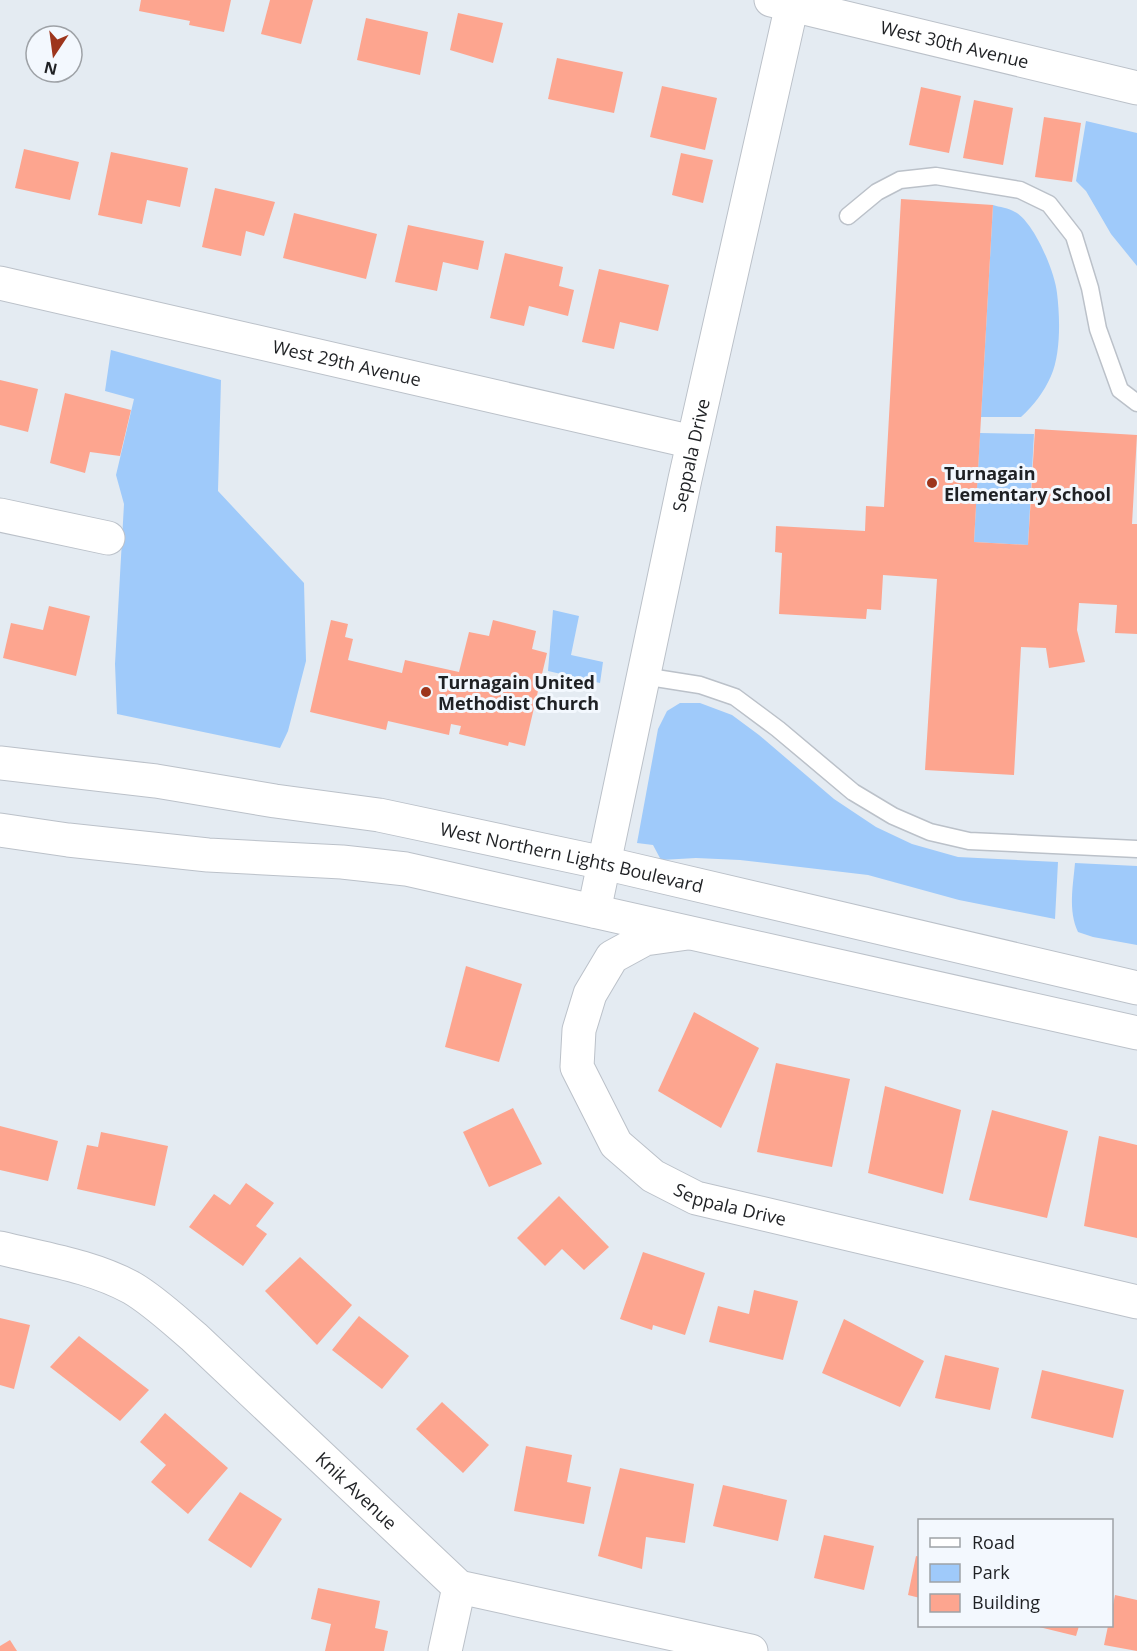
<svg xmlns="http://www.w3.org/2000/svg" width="1137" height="1651" font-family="'Open Sans',sans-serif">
<rect width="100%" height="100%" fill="#e4ebf2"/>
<g fill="#9fcafa">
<path d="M 1086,121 L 1137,133 L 1137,266 L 1111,234 L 1086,191 L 1076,181 Z"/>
<path d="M 993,205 C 999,207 1009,208 1015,212 C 1034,222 1055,272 1057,293 C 1060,317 1061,353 1051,376 C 1044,392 1034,405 1021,417 L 981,417 Z"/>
<path d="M 111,350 L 221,380 L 218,491 L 304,583 L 306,661 L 288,731 L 280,748 L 117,714 L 115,664 L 124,504 L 116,475 L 134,399 L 105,391 Z"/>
<path d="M 980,433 L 1034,434 L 1028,545 L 974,542 Z"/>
<path d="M 553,610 L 579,616 L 571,655 L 603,662 L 600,683 L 548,671 Z"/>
<path d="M 680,703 L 700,703 L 732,715 L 759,735 L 834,799 L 876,827 L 912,844 L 958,857 L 1058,862 L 1055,919 L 959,900 L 868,875 L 740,860 L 696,858 L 661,860 L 653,845 L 637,843 L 658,729 L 667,711 Z"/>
<path d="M 1075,863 L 1137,866 L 1137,945 L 1093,937 L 1078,932 C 1068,910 1073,886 1075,863 Z"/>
</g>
<g fill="#fda58f">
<path d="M 141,0 L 231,0 L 224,32 L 189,25 L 190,21 L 139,11 Z"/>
<path d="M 270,0 L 313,0 L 301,44 L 261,34 Z"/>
<path d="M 458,13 L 503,23 L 493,63 L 450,50 Z"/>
<path d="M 366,18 L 428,32 L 420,75 L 357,60 Z"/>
<path d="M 557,58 L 623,72 L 614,113 L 548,99 Z"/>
<path d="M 662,86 L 717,98 L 705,150 L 650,137 Z"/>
<path d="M 921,87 L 961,96 L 949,153 L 909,145 Z"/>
<path d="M 974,100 L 1013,108 L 1003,165 L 963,158 Z"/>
<path d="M 1044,117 L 1081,123 L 1072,182 L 1035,177 Z"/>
<path d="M 24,149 L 79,162 L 70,200 L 15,188 Z"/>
<path d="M 111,152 L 188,168 L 180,207 L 147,200 L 142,224 L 98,215 Z"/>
<path d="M 681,153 L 713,160 L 703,203 L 672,195 Z"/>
<path d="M 215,188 L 275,202 L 264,236 L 246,231 L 241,256 L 202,247 Z"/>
<path d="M 901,199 L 993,205 L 974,542 L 1028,545 L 1035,429 L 1137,435 L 1132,524 L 1137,524 L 1137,634 L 1115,633 L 1117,605 L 1079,603 L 1077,630 L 1085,662 L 1049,668 L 1046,648 L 1021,647 L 1014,775 L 925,770 L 937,579 L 883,575 L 881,610 L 867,609 L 866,619 L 779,614 L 782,553 L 775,552 L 776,526 L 865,531 L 866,506 L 884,507 Z"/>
<path d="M 294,213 L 377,234 L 366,279 L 283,258 Z"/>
<path d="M 408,225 L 484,241 L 478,270 L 443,262 L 437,291 L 395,282 Z"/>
<path d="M 505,253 L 563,267 L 559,286 L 574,290 L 568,316 L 529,306 L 524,326 L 490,318 Z"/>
<path d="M 599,269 L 669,285 L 658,331 L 620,322 L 614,349 L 582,342 Z"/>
<path d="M 0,380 L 38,389 L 28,432 L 0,425 Z"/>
<path d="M 65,393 L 131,410 L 120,456 L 90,452 L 85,473 L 50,463 Z"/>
<path d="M 49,606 L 90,616 L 76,676 L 3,658 L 11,623 L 43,630 Z"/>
<path d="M 331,620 L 348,624 L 345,637 L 353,639 L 348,660 L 402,673 L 405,660 L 459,672 L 469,632 L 489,636 L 493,620 L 536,631 L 532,649 L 547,653 L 525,746 L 509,742 L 508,746 L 459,734 L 461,726 L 451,724 L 449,735 L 388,721 L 386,730 L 310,712 Z"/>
<path d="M 466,966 L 522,984 L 499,1062 L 445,1047 Z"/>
<path d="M 694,1012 L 759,1048 L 721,1128 L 658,1091 Z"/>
<path d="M 776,1063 L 850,1079 L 832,1167 L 757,1152 Z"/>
<path d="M 885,1086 L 961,1110 L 943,1194 L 868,1173 Z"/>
<path d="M 513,1108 L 542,1164 L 489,1187 L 463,1132 Z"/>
<path d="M 992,1110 L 1068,1131 L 1047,1218 L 969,1200 Z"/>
<path d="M 0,1126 L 58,1141 L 48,1181 L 0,1170 Z"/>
<path d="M 101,1132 L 168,1146 L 155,1206 L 77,1189 L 87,1145 L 98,1147 Z"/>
<path d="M 1099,1136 L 1137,1145 L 1137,1238 L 1084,1226 Z"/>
<path d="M 246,1183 L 274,1203 L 256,1226 L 267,1234 L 243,1266 L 189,1227 L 214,1194 L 230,1205 Z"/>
<path d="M 559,1196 L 609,1247 L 584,1270 L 562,1249 L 545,1266 L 517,1238 Z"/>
<path d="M 643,1252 L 705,1273 L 685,1335 L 653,1325 L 652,1330 L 620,1319 Z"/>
<path d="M 300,1257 L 352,1305 L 317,1345 L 265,1291 Z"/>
<path d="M 754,1290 L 798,1301 L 783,1360 L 709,1342 L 718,1306 L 749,1314 Z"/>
<path d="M 359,1316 L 409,1356 L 382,1389 L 332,1350 Z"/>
<path d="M 0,1318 L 30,1325 L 14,1389 L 0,1385 Z"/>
<path d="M 844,1319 L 924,1361 L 900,1407 L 822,1373 Z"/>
<path d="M 79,1336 L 149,1390 L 120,1421 L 50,1367 Z"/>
<path d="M 945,1355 L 999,1368 L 990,1410 L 935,1398 Z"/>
<path d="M 1042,1370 L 1124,1390 L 1113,1438 L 1031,1418 Z"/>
<path d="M 442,1402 L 489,1445 L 463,1473 L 416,1429 Z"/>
<path d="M 165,1413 L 228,1468 L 188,1514 L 151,1482 L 166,1465 L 140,1442 Z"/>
<path d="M 526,1446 L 572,1455 L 567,1482 L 591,1487 L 584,1524 L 514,1511 Z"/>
<path d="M 620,1468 L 694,1484 L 685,1543 L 646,1537 L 642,1569 L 598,1556 Z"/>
<path d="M 723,1485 L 787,1500 L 778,1541 L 713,1526 Z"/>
<path d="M 240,1492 L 282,1519 L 251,1568 L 208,1540 Z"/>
<path d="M 824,1535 L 874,1546 L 864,1590 L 814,1578 Z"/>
<path d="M 916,1556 L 920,1557 L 920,1598 L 908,1595 Z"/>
<path d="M 318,1588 L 380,1601 L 375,1628 L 388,1631 L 384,1651 L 325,1651 L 331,1624 L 311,1619 Z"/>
<path d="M 1115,1595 L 1137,1600 L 1137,1651 L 1104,1645 L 1108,1626 L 1112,1626 L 1112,1610 Z"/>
<path d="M 1035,1626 L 1079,1626 L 1076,1636 Z"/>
<path d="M 10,1640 L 17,1651 L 0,1651 L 0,1646 Z"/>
</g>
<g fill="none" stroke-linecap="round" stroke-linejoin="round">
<g stroke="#bbc1c9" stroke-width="19">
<g id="service">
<path d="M 848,216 L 877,192 L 900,180 L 936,176 L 1020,190 L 1049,204 L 1074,236 L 1090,288 L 1098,329 L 1120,390 L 1137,403"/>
<path d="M 643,676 L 700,685 L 735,697 L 778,729 L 853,792 L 893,816 L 930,832 L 969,841 L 1137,849"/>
</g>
</g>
<g stroke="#bbc1c9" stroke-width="35">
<g id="minor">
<path id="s1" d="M 771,0 L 1137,88"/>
<path id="s2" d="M 0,283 L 693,442"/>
<path d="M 0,515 L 108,538"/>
<path id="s3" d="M 594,911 L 685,479 L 793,0"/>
<path id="s4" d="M 688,933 L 645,939 L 612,957 L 590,994 L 579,1030 L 577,1067 L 616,1144 L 653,1176 L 696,1198 L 1137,1302"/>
<path id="s5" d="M 0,1248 C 44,1259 92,1266 132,1288 C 154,1301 174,1320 194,1337 L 459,1587 L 751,1651"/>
<path d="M 445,1651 L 459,1587"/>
</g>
</g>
<g stroke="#bbc1c9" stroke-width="35">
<g id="tertiary">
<path id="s6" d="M 0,763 L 156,781 L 275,801 L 379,815 L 604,863 L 1137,988"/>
<path d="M 0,830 L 68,840 L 208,855 L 342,862 L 406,869 L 1137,1033"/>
</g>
</g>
<use href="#service" stroke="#fff" stroke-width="16"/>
<use href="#minor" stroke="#fff" stroke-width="33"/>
<use href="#tertiary" stroke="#fff" stroke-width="33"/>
</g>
<g fill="#9d351c" stroke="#f3f8fe" stroke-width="2">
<circle cx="932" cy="483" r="6"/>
<circle cx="426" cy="692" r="6"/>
</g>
<g text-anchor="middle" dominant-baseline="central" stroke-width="6" stroke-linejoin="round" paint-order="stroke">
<g font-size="18" fill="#1f2124" stroke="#f3f8fe">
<text stroke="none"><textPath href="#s1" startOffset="189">West 30th Avenue</textPath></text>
<text stroke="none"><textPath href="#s2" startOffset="356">West 29th Avenue</textPath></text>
<text stroke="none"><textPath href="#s3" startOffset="466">Seppala Drive</textPath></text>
<text stroke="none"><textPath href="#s6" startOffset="580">West Northern Lights Boulevard</textPath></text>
<text stroke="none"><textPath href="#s4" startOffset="417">Seppala Drive</textPath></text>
<text stroke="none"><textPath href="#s5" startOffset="441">Knik Avenue</textPath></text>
</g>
<g font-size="18" font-weight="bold" fill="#1f2124" stroke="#f3f8fe" text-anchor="start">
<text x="944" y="473">Turnagain<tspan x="944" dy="21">Elementary School</tspan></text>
<text x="438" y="682">Turnagain United<tspan x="438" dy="21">Methodist Church</tspan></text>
</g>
</g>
<rect x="918" y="1519" width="195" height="108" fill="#f3f8fe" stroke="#9ea2a7" stroke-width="1.5"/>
<rect x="930" y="1538" width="30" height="9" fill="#ffffff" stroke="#9ea2a7" stroke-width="1.5"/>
<text x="972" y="1549" font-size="18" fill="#1f2124">Road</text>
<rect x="930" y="1564" width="30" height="18" fill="#9fcafa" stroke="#9ea2a7" stroke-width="1.5"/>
<text x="972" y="1579" font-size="18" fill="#1f2124">Park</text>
<rect x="930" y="1594" width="30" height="18" fill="#fda58f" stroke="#9ea2a7" stroke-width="1.5"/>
<text x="972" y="1609" font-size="18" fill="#1f2124">Building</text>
<g transform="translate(54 54) rotate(193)"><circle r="28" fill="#f3f8fe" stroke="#9ea2a7" stroke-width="1.5"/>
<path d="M0-4.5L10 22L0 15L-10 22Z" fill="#9d351c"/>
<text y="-9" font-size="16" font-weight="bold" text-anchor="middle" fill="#1f2124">N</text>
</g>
</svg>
